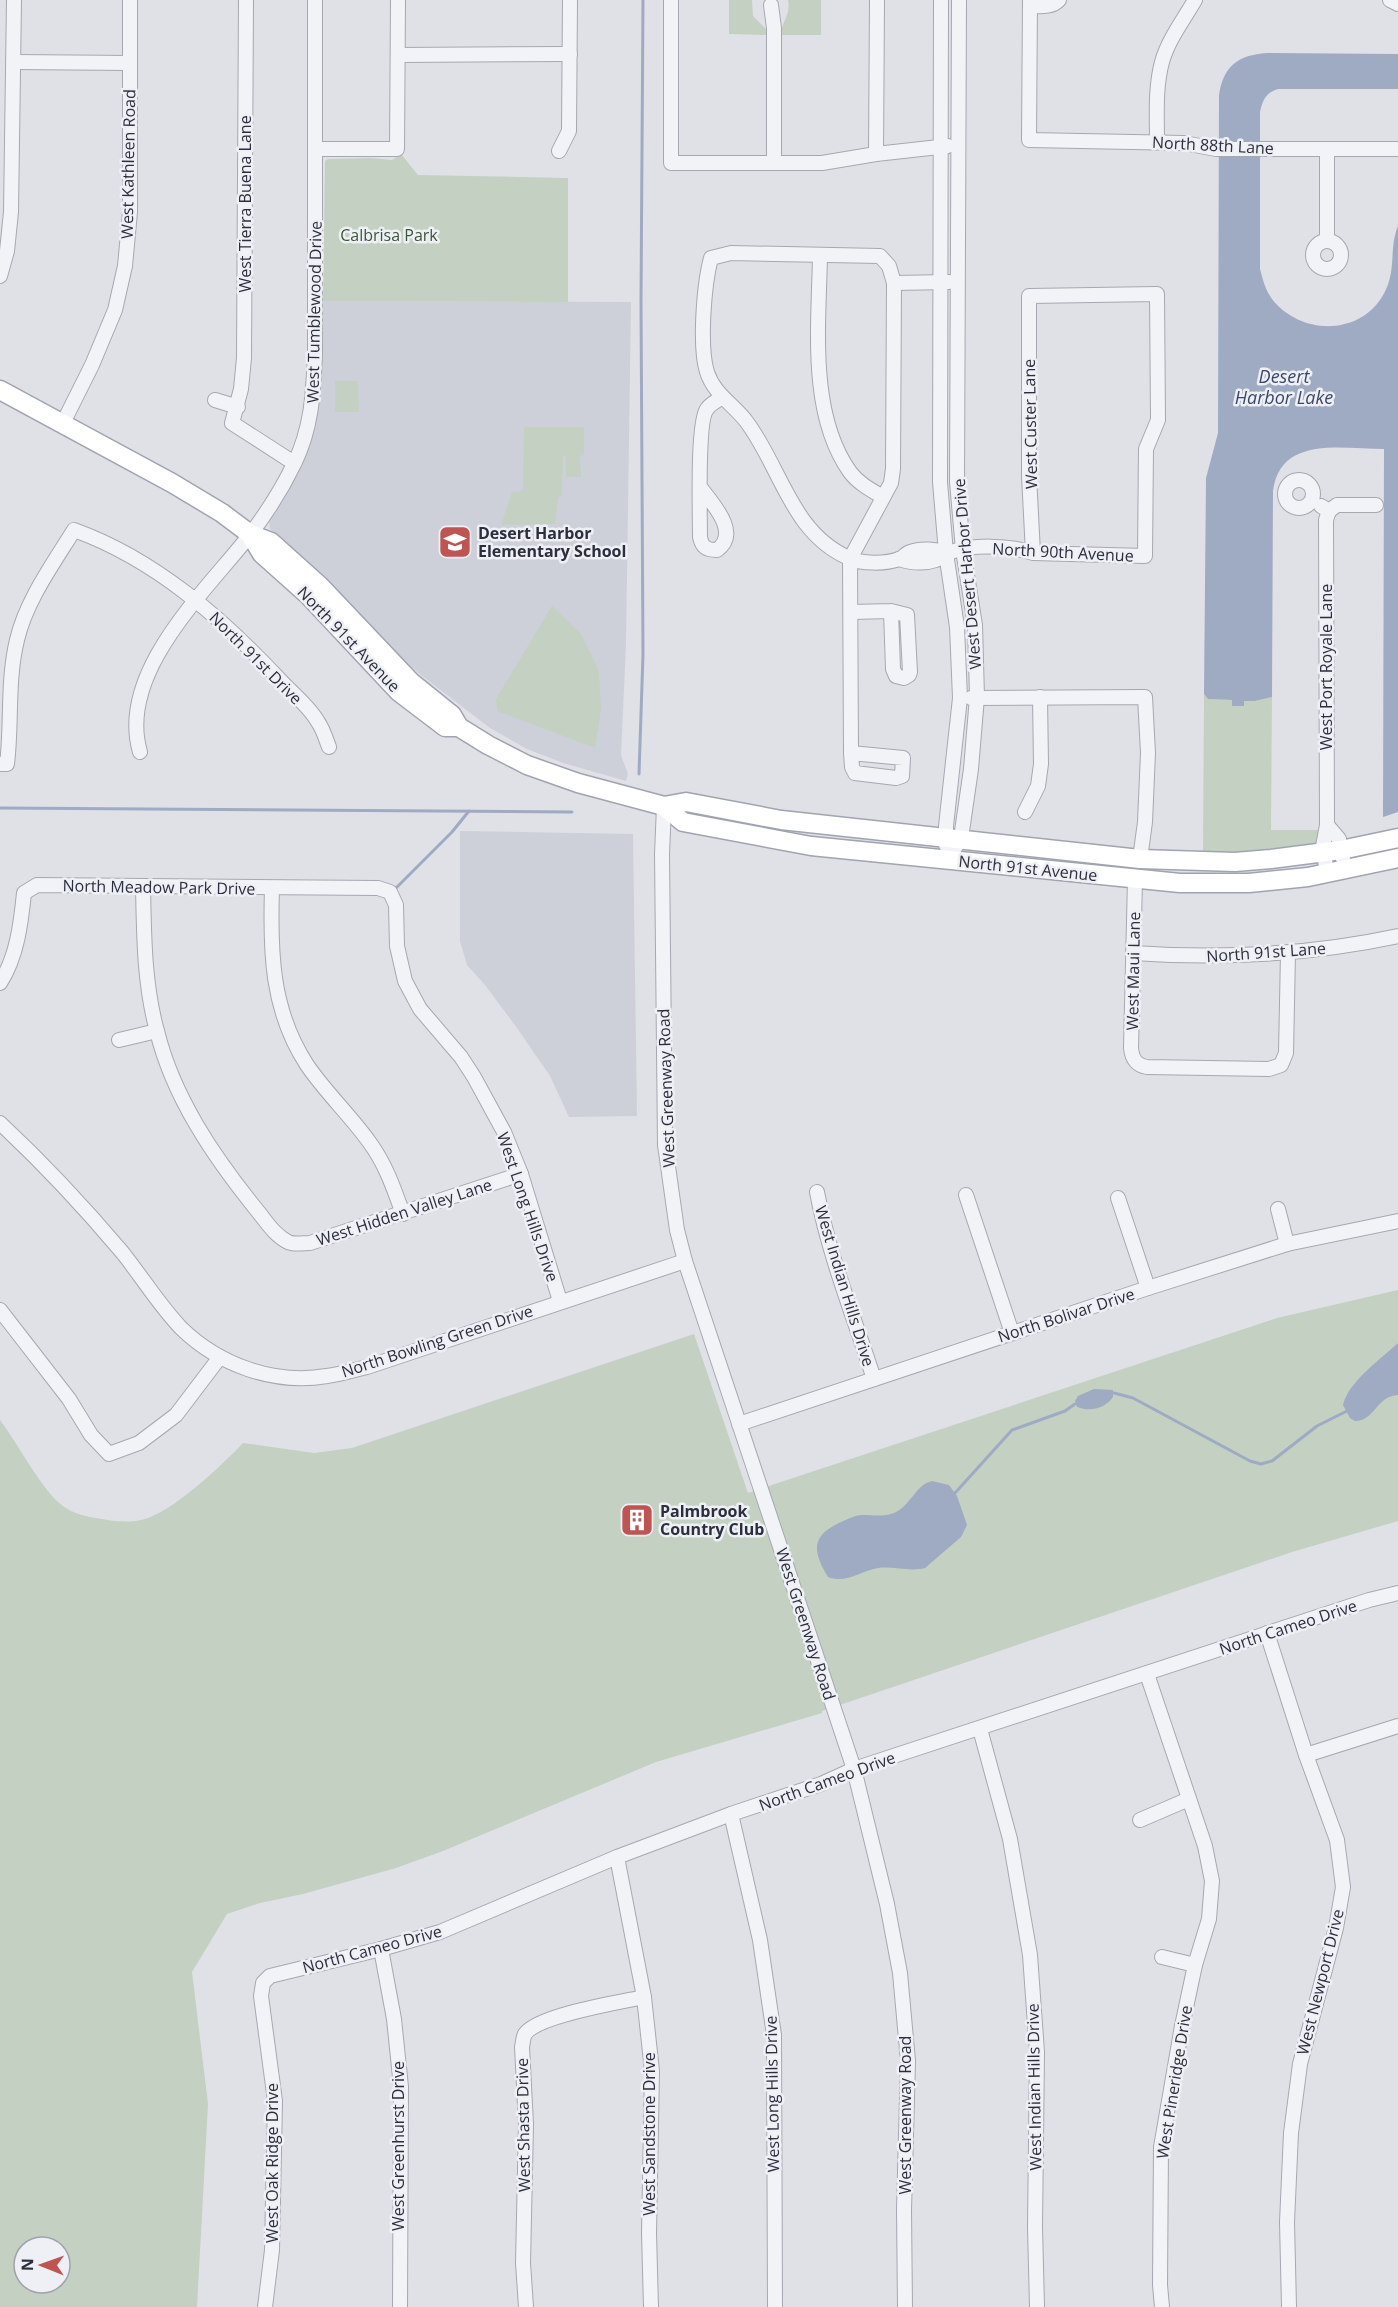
<svg xmlns="http://www.w3.org/2000/svg" width="1398" height="2307" font-family="'Open Sans',sans-serif">
<rect width="100%" height="100%" fill="#e0e1e7"/>
<g fill="#ced0d9">
<path d="M 323,301 L 631,302 L 626,645 L 621,755 L 628,774 L 626,781 L 563,763 L 527,749 L 490,728 L 422,676 L 380,641 L 270,529 L 269,520 L 297,475 L 315,429 L 322,373 Z"/>
<path d="M 460,831 L 633,834 L 637,1116 L 569,1117 L 550,1076 L 517,1028 L 485,985 L 467,965 L 460,941 Z"/>
</g>
<g fill="#c3d0c2" fill-rule="evenodd">
<path d="M 729,0 L 752,0 L 753,16 L 766,29 L 767,35 L 729,34 Z"/>
<path d="M 788,0 L 821,0 L 821,35 L 781,35 C 782,20 791,15 788,0 Z"/>
<path d="M 401,154 L 418,175 L 568,178 L 568,302 L 323,301 L 325,161 L 328,159 L 371,158 L 392,160 Z"/>
<path d="M 335,381 L 358,381 L 359,412 L 335,412 Z"/>
<path d="M 524,427 L 584,427 L 584,455 L 580,456 L 581,477 L 566,477 L 566,456 L 563,456 L 562,496 L 558,497 L 555,524 L 501,525 L 512,492 L 523,491 Z"/>
<path d="M 552,606 L 581,634 L 599,671 L 601,710 L 595,748 L 497,711 L 496,699 Z"/>
<path d="M 1204,694 L 1208,699 L 1232,700 L 1233,706 L 1243,706 L 1244,701 L 1255,701 L 1272,697 L 1271,830 L 1320,830 C 1318,839 1318,844 1310,849 L 1203,856 Z"/>
<path d="M 1398,1290 L 1398,1521 L 1292,1552 L 822,1711 L 822,1713 L 656,1762 L 443,1851 L 396,1868 L 303,1894 L 260,1903 L 227,1914 L 192,1972 L 208,2104 L 197,2307 L 0,2307 L 0,1420 C 18,1444 38,1483 58,1502 C 69,1512 82,1516 96,1518 C 110,1521 127,1523 141,1520 C 171,1514 222,1465 243,1443 L 314,1453 L 352,1448 L 694,1334 L 748,1493 L 1277,1318 ZM 24,2247 L 60,2247 L 60,2283 L 24,2283 Z"/>
</g>
<g fill="#9faac3">
<path d="M 1267,53 L 1398,54 L 1398,89 L 1278,89 C 1266,93 1263,99 1260,112 L 1260,269 C 1263,280 1265,289 1272,299 C 1299,334 1357,337 1382,297 C 1398,271 1388,250 1398,226 L 1398,812 L 1383,817 L 1384,449 C 1343,449 1280,435 1273,491 L 1272,697 L 1255,701 L 1244,701 L 1244,706 L 1232,706 L 1232,700 L 1208,699 L 1204,694 L 1206,478 L 1218,433 L 1219,96 C 1223,66 1238,55 1267,53 Z"/>
<path d="M 1398,1343 L 1398,1395 C 1376,1396 1375,1421 1355,1421 L 1350,1418 L 1343,1405 C 1349,1381 1380,1360 1398,1343 Z"/>
<path d="M 1094,1389 L 1113,1390 L 1113,1397 C 1104,1409 1091,1412 1077,1407 L 1075,1401 L 1078,1396 Z"/>
<path d="M 932,1481 L 949,1485 L 957,1496 L 967,1525 L 961,1537 L 925,1568 C 910,1572 894,1566 878,1568 C 860,1571 846,1584 828,1577 C 812,1550 811,1536 841,1522 C 848,1519 855,1515 862,1515 C 874,1515 883,1517 894,1513 C 911,1506 915,1485 932,1481 Z"/>
</g>
<g fill="none" stroke-linecap="round" stroke-linejoin="round">
<g stroke="#9faac3" stroke-width="3">
<path d="M 639,774 L 643,654 L 641,302 L 643,0"/>
<path d="M 0,808 L 572,812"/>
<path d="M 395,889 L 452,832 L 469,811"/>
<path d="M 1114,1393 L 1133,1398 L 1250,1461 L 1261,1464 L 1272,1461 L 1317,1426 L 1347,1411"/>
<path d="M 955,1493 L 1012,1430 L 1065,1411 L 1075,1404"/>
</g>
<g stroke="#a6a8b1" stroke-width="16">
<g id="minor">
<path d="M 246,0 L 244,358 L 241,389 L 232,423 L 294,463"/>
<path d="M 671,0 L 671,163 L 822,163 L 876,154 L 948,146"/>
<path d="M 941,0 L 940,482 L 946,553 L 957,627 L 960,698 L 946,826 L 946,845"/>
<path d="M 1030,0 L 1029,140 L 1184,143 L 1216,149 L 1398,149"/>
<path d="M 1390,0 L 1398,4"/>
<path d="M 771,5 L 774,28 L 774,163"/>
<path d="M 1030,6 C 1039,6 1052,8 1059,0"/>
<path d="M 398,55 L 570,54"/>
<path d="M 14,62 L 130,63"/>
<path d="M 1157,142 C 1157,116 1155,88 1162,62 C 1168,40 1184,19 1195,0"/>
<path d="M 315,149 L 397,149 L 398,0"/>
<path d="M 1327,150 L 1327,240"/>
<path d="M 559,151 L 569,131 L 570,0"/>
<path d="M 876,154 L 877,0"/>
<circle cx="1327" cy="255" r="14"/>
<path d="M 820,255 C 819,323 808,413 850,472 C 858,483 871,490 883,497"/>
<path d="M 0,276 L 7,251 L 11,212 L 14,0"/>
<path d="M 894,283 L 949,282"/>
<path d="M 215,400 L 238,407"/>
<path d="M 63,423 L 92,365 L 115,310 L 125,266 L 130,212 L 130,0"/>
<circle cx="1299" cy="494" r="14"/>
<path d="M 700,487 C 712,503 741,533 717,550 C 706,550 702,547 700,537 C 700,517 697,421 707,409 C 710,404 717,401 722,397"/>
<path d="M 1321,506 L 1329,511 L 1337,505 L 1376,505"/>
<path d="M 899,559 C 911,563 924,564 936,560 C 941,559 944,554 948,553 C 972,544 1009,545 1033,553 L 1145,556 L 1146,449 L 1158,420 L 1157,294 L 1029,296 L 1029,476 L 1033,553"/>
<path d="M 851,612 L 891,611 L 907,615 L 910,672 L 909,675 L 904,678 L 896,676 L 893,669 L 891,611"/>
<path d="M 971,698 L 1145,697 L 1148,753 L 1145,822 L 1140,859"/>
<path d="M 140,752 C 117,673 205,592 249,536 C 266,514 283,487 295,462 C 312,426 313,394 315,355 L 315,0"/>
<path d="M 851,753 L 903,758 L 902,776 L 896,778 L 855,773 L 852,767 L 851,753 L 850,559 L 891,483 L 893,469 L 894,283 L 889,266 L 880,256 L 731,253 L 711,258 C 704,284 699,346 707,372 C 714,394 733,404 746,421 C 781,467 791,533 849,558 C 861,564 886,564 899,559 C 903,558 906,553 910,552 C 921,548 936,549 946,553"/>
<path d="M 0,764 L 7,764 C 12,723 7,681 17,640 C 26,601 53,564 74,530 C 155,559 223,619 281,681 C 293,694 309,706 318,722 C 323,729 326,739 329,747"/>
<path d="M 664,806 L 662,854 L 665,1145 L 677,1230 L 685,1261 L 854,1769 L 887,1904 L 900,1973 L 908,2061 L 904,2210 L 905,2307"/>
<path d="M 1025,812 L 1038,786 L 1041,764 L 1040,697"/>
<path d="M 1327,825 L 1339,839 L 1343,859"/>
<path d="M 948,859 L 961,838 L 971,769 L 977,697 L 975,625 L 963,550 L 957,482 L 959,0"/>
<path d="M 1327,874 L 1323,846 L 1327,825 L 1326,520 L 1329,511"/>
<path d="M 1135,880 L 1131,1048 C 1132,1059 1136,1065 1147,1067 L 1269,1069 L 1281,1065 L 1286,1053 L 1288,953"/>
<path d="M 143,886 C 144,935 144,984 157,1031 C 173,1097 214,1157 256,1209 C 266,1221 274,1235 288,1242 C 294,1245 303,1243 310,1243 L 521,1174"/>
<path d="M 272,888 C 270,951 271,1010 307,1065 C 326,1093 351,1116 370,1143 C 386,1165 394,1189 403,1214"/>
<path d="M 1133,953 C 1222,959 1310,955 1398,936"/>
<path d="M 0,983 C 17,957 21,923 24,893 L 37,885 L 378,888 L 390,892 L 396,905 L 397,946 L 405,981 L 420,1009 L 461,1057 L 474,1077 L 504,1132 L 521,1174 L 560,1301"/>
<path d="M 119,1040 L 157,1031"/>
<path d="M 0,1123 C 44,1164 84,1207 122,1252 C 142,1277 159,1305 181,1328 C 219,1365 274,1385 327,1376 C 341,1374 354,1370 367,1367 L 685,1261"/>
<path d="M 817,1192 C 829,1256 854,1317 874,1379"/>
<path d="M 966,1195 L 1012,1333"/>
<path d="M 1118,1198 L 1148,1288"/>
<path d="M 1278,1209 L 1287,1244"/>
<path d="M 0,1310 L 69,1399 L 91,1435 L 109,1454 L 139,1443 L 176,1415 L 220,1357"/>
<path d="M 739,1424 L 1148,1288 L 1287,1244 L 1398,1221"/>
<path d="M 1267,1633 L 1306,1755 L 1337,1840 L 1343,1887 L 1336,1928 L 1300,2064 L 1291,2133 L 1287,2222 L 1289,2307"/>
<path d="M 1147,1674 L 1205,1846 L 1212,1881 L 1209,1919 L 1195,1965 L 1182,2026 L 1161,2147 L 1160,2285 L 1162,2307"/>
<path d="M 980,1729 L 1010,1839 L 1030,1955 L 1037,2052 L 1035,2227 L 1037,2307"/>
<path d="M 1306,1755 L 1398,1726"/>
<path d="M 731,1814 L 760,1940 L 774,2035 L 775,2307"/>
<path d="M 1140,1820 L 1189,1799"/>
<path d="M 617,1857 L 644,1997 L 652,2071 L 649,2233 L 651,2307"/>
<path d="M 381,1949 L 394,2019 L 401,2087 L 400,2307"/>
<path d="M 1162,1957 L 1195,1965"/>
<path d="M 265,2307 L 272,2250 L 275,2101 L 261,1996 L 263,1983 L 270,1976 L 381,1949 L 440,1932 L 617,1857 L 731,1814 L 821,1784 L 854,1769 L 1369,1600 L 1398,1593"/>
<path d="M 526,2307 L 523,2263 L 526,2124 L 522,2047 C 523,2043 523,2037 525,2034 C 538,2015 621,2002 644,1997"/>
</g>
</g>
<g stroke="#a0a4b1" stroke-width="21">
<g id="major">
<path d="M 0,390 L 172,483 L 222,513 L 250,534 L 271,542 L 320,586 L 411,682 L 452,715 L 459,727 L 488,745 L 527,765 L 578,783 L 664,806 L 686,802 L 781,820 L 1140,859 L 1235,862 L 1271,859 L 1341,850 L 1398,838"/>
<path d="M 250,534 L 262,554 L 309,596 L 399,692 L 445,727 L 459,727"/>
<path d="M 664,806 L 683,822 L 811,846 L 1180,883 L 1249,883 L 1308,877 L 1398,858"/>
</g>
</g>
<use href="#minor" stroke="#f2f3f6" stroke-width="14"/>
<use href="#major" stroke="#fff" stroke-width="18"/>
</g>
<defs>
<g id="school-square" transform="scale(1.725)"><rect x="-9" y="-9" width="18" height="18" rx="4" fill="#be5552" stroke="#eff0f5"/><path d="M0-5L7-2L0 1L-7-2ZM-4 1L0 2.5L4 1V4Q0 6-4 4Z" fill="#fff"/></g>
<g id="building-square" transform="scale(1.725)"><rect x="-9" y="-9" width="18" height="18" rx="4" fill="#be5552" stroke="#eff0f5"/><path d="M-4-6H4V6H1V3H-1V6H-4ZM-2.5-4.3h1.7v1.8h-1.7ZM.8-4.3h1.7v1.8H.8ZM-2.5-1h1.7V.8h-1.7ZM.8-1h1.7V.8H.8Z" fill="#fff"/></g>
</defs>
<g fill-rule="evenodd">
<use href="#school-square" x="455" y="542"/>
<use href="#building-square" x="637" y="1520"/>
</g>
<g text-anchor="middle" dominant-baseline="central" stroke-width="5" stroke-linejoin="round" paint-order="stroke">
<g font-size="16" fill="#2a2e3d" stroke="#eff0f5">
<text transform="translate(1213 145) rotate(3)">North 88th Lane</text>
<text transform="translate(128 164) rotate(-89)">West Kathleen Road</text>
<text transform="translate(245 204) rotate(-90)">West Tierra Buena Lane</text>
<text transform="translate(314 312) rotate(-89)">West Tumblewood Drive</text>
<text transform="translate(1030 424) rotate(-91)">West Custer Lane</text>
<text transform="translate(1063 552) rotate(3)">North 90th Avenue</text>
<text transform="translate(967 574) rotate(-95)">West Desert Harbor Drive</text>
<text transform="translate(349 639) rotate(46)">North 91st Avenue</text>
<text transform="translate(256 658) rotate(45)">North 91st Drive</text>
<text transform="translate(1326 667) rotate(-90)">West Port Royale Lane</text>
<text transform="translate(1028 868) rotate(6)">North 91st Avenue</text>
<text transform="translate(159 887) rotate(1)">North Meadow Park Drive</text>
<text transform="translate(1266 952) rotate(-4)">North 91st Lane</text>
<text transform="translate(1133 971) rotate(-89)">West Maui Lane</text>
<text transform="translate(666 1088) rotate(-92)">West Greenway Road</text>
<text transform="translate(528 1207) rotate(71)">West Long Hills Drive</text>
<text transform="translate(404 1212) rotate(-18)">West Hidden Valley Lane</text>
<text transform="translate(845 1286) rotate(73)">West Indian Hills Drive</text>
<text transform="translate(1066 1315) rotate(-18)">North Bolivar Drive</text>
<text transform="translate(437 1341) rotate(-18)">North Bowling Green Drive</text>
<text transform="translate(806 1624) rotate(72)">West Greenway Road</text>
<text transform="translate(1288 1627) rotate(-18)">North Cameo Drive</text>
<text transform="translate(827 1781) rotate(-20)">North Cameo Drive</text>
<text transform="translate(372 1949) rotate(-15)">North Cameo Drive</text>
<text transform="translate(1320 1982) rotate(-76)">West Newport Drive</text>
<text transform="translate(1174 2082) rotate(-81)">West Pineridge Drive</text>
<text transform="translate(1034 2087) rotate(-91)">West Indian Hills Drive</text>
<text transform="translate(772 2094) rotate(-91)">West Long Hills Drive</text>
<text transform="translate(905 2115) rotate(-90)">West Greenway Road</text>
<text transform="translate(523 2125) rotate(-91)">West Shasta Drive</text>
<text transform="translate(649 2134) rotate(-90)">West Sandstone Drive</text>
<text transform="translate(398 2146) rotate(-90)">West Greenhurst Drive</text>
<text transform="translate(272 2163) rotate(-90)">West Oak Ridge Drive</text>
</g>
<g font-size="16" fill="#3a5739" stroke="#eff0f5">
<text x="389" y="235">Calbrisa Park</text>
</g>
<g font-size="16" font-weight="bold" fill="#2a2e3d" stroke="#eff0f5" text-anchor="start">
<text x="478" y="533">Desert Harbor<tspan x="478" dy="18">Elementary School</tspan></text>
<text x="660" y="1511">Palmbrook<tspan x="660" dy="18">Country Club</tspan></text>
</g>
<g font-size="18" font-style="italic" fill="#39476c" stroke="#eff0f5">
<text x="1284" y="376">Desert<tspan x="1284" dy="21">Harbor Lake</tspan></text>
</g>
</g>
<g transform="translate(42 2265) rotate(271)"><circle r="28" fill="#eff0f5" stroke="#a0a2ab" stroke-width="1.5"/>
<path d="M0-4.5L10 22L0 15L-10 22Z" fill="#be5552"/>
<text y="-9" font-size="16" font-weight="bold" text-anchor="middle" fill="#2a2e3d">N</text>
</g>
</svg>
